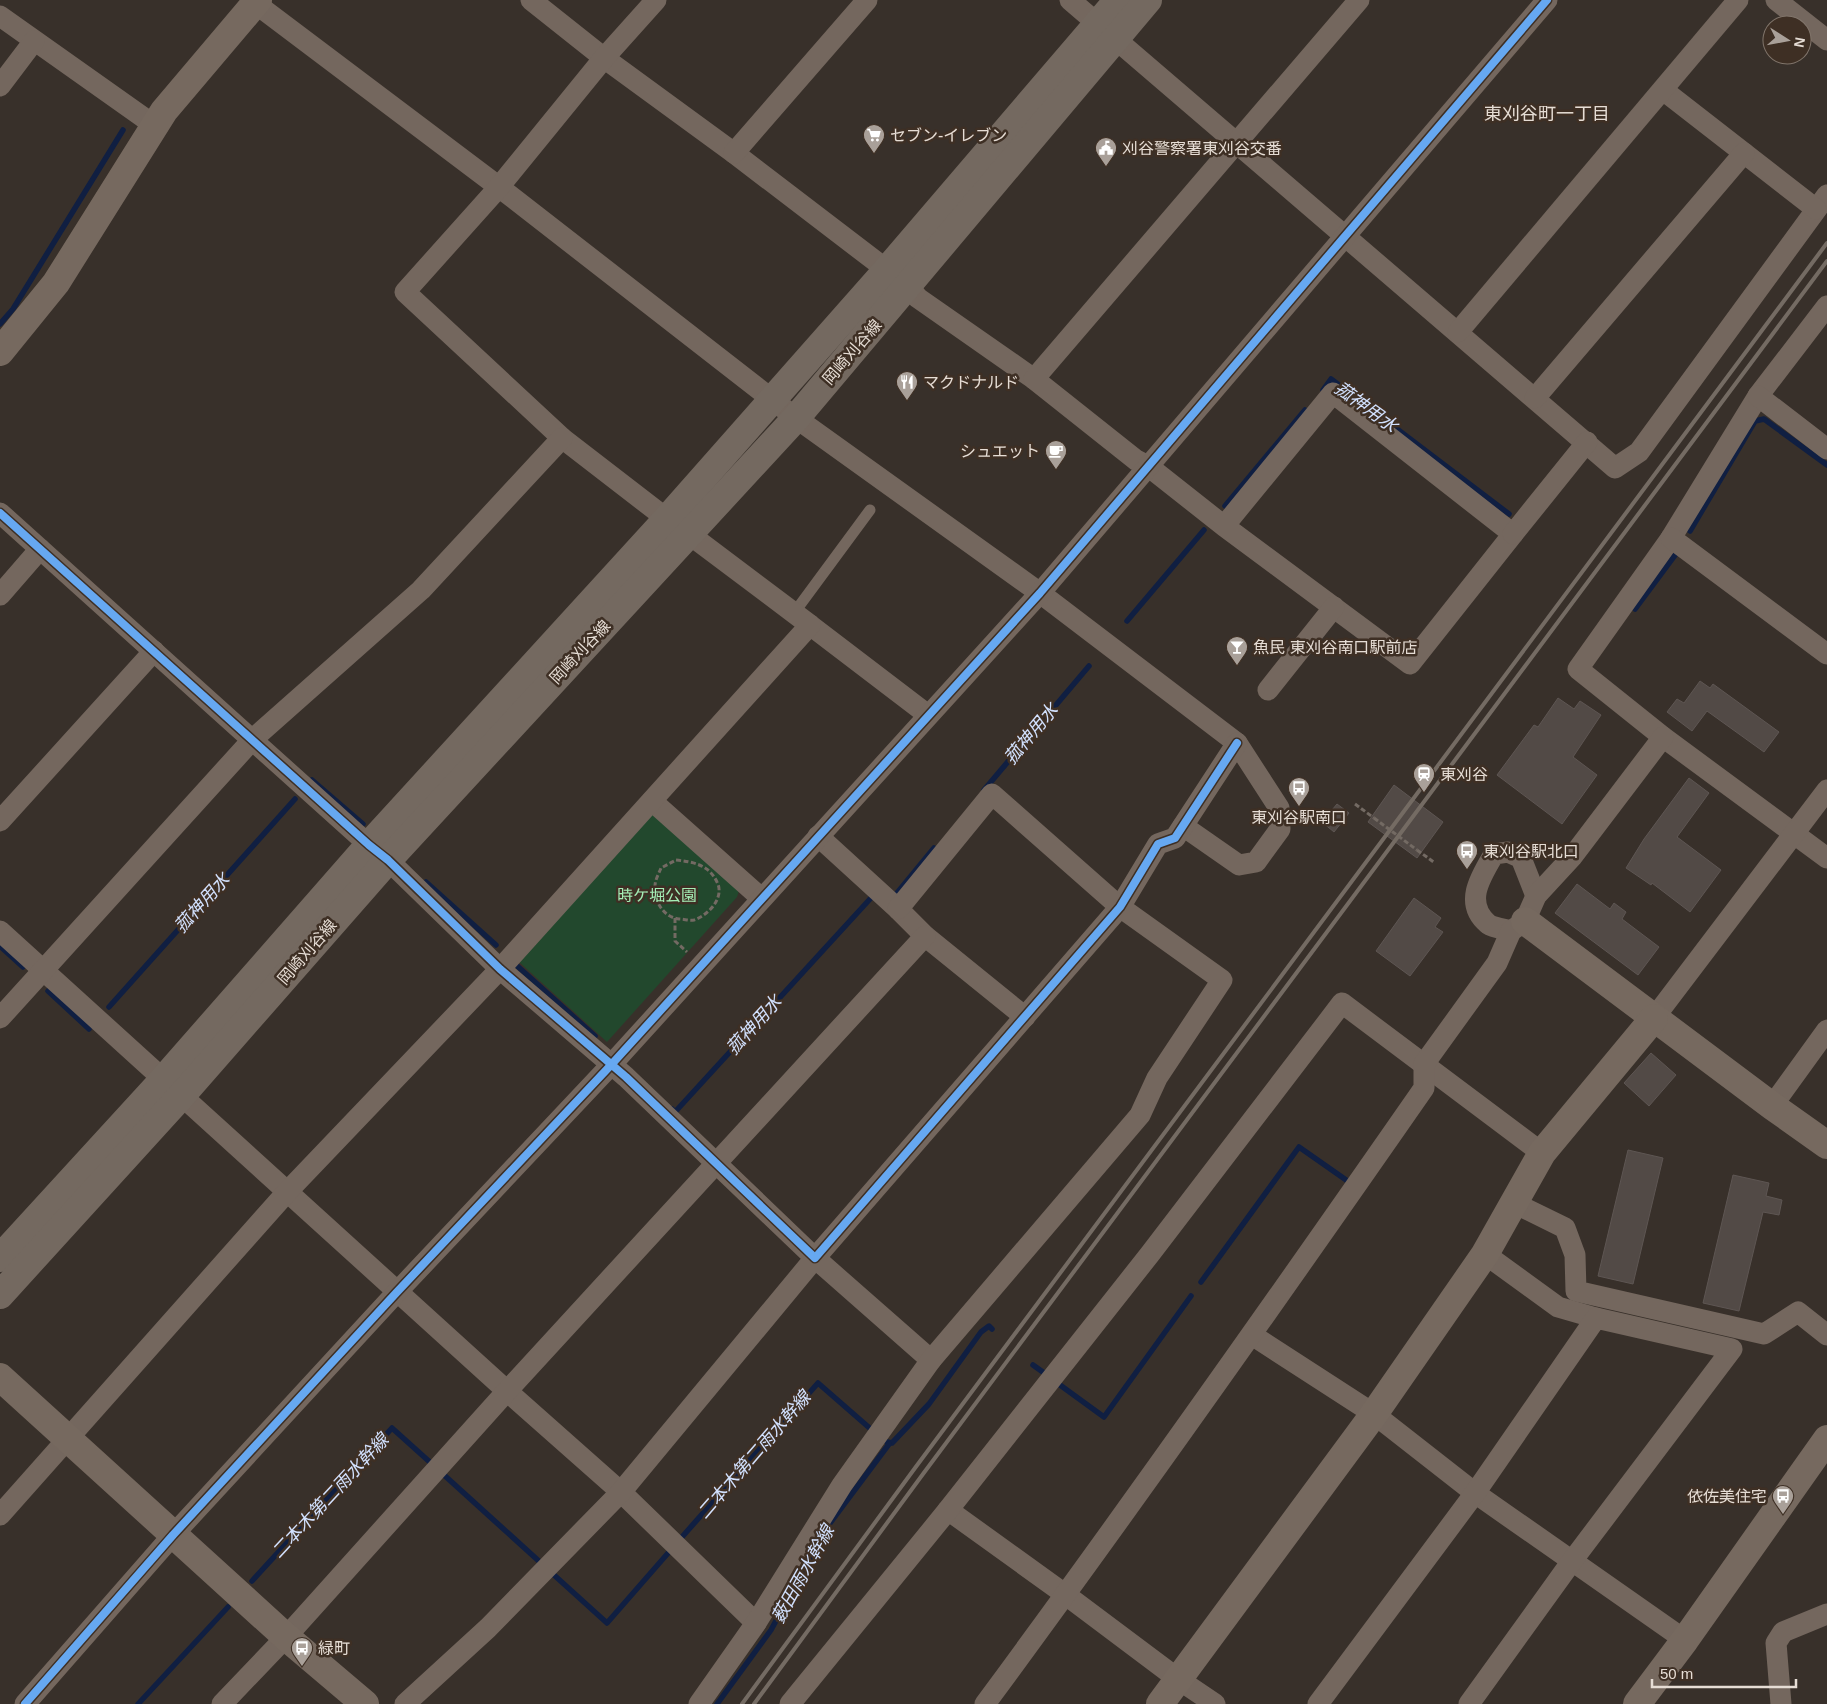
<svg xmlns="http://www.w3.org/2000/svg" width="1827" height="1704" font-family="Arial,'Noto Sans JP',sans-serif">
<rect width="100%" height="100%" fill="#38302a"/>
<path fill="#22482d" d="M 649,813 L 658,813 L 740,888 L 737,897 L 607,1042 L 518,961 Z"/>
<g fill="none" stroke-linecap="round" stroke-linejoin="round">
<g stroke="#101f42" stroke-width="5.5">
<path d="M 0,324 L 13,309 L 123,130"/>
<path d="M 1323,390 L 1331,379 L 1343,388"/>
<path d="M 1368,407 L 1509,514"/>
<path d="M 1225,506 L 1305,410"/>
<path d="M 1690,531 L 1755,421 L 1764,419 L 1827,465"/>
<path d="M 1635,609 L 1678,551"/>
<path d="M 1127,621 L 1204,530"/>
<path d="M 312,780 L 363,824"/>
<path d="M 984,790 L 1089,666"/>
<path d="M 426,882 L 496,945"/>
<path d="M 897,893 L 934,848"/>
<path d="M 0,946 L 23,967"/>
<path d="M 515,964 L 595,1036"/>
<path d="M 48,991 L 89,1029"/>
<path d="M 109,1007 L 295,799"/>
<path d="M 672,1109 L 675,1112 L 870,899"/>
<path d="M 1201,1282 L 1299,1147 L 1349,1182"/>
<path d="M 1033,1365 L 1047,1375"/>
<path d="M 1060,1385 L 1104,1417 L 1191,1296"/>
<path d="M 887,1442 L 892,1443 L 929,1404 L 981,1332 L 989,1326 L 992,1329"/>
<path d="M 444,1475 L 541,1563"/>
<path d="M 830,1523 L 889,1444"/>
<path d="M 682,1537 L 818,1383 L 873,1431"/>
<path d="M 554,1575 L 607,1623 L 669,1552"/>
<path d="M 252,1581 L 392,1428 L 432,1464"/>
<path d="M 138,1704 L 228,1607"/>
<path d="M 717,1704 L 771,1630 L 819,1541"/>
</g>
</g>
<g fill="#524a46" stroke="#5e5653">
<path d="M 1700,681 L 1710,688 L 1713,684 L 1779,732 L 1764,752 L 1707,711 L 1692,731 L 1667,712 L 1677,699 L 1684,703 Z"/>
<path d="M 1558,698 L 1574,709 L 1580,701 L 1601,715 L 1573,757 L 1597,775 L 1562,824 L 1497,775 L 1534,725 L 1538,727 Z"/>
<path d="M 1689,778 L 1709,793 L 1677,837 L 1721,870 L 1690,912 L 1652,883 L 1651,885 L 1626,868 L 1644,839 Z"/>
<path d="M 1394,785 L 1443,822 L 1417,858 L 1368,822 Z"/>
<path d="M 1337,804 L 1349,813 L 1334,832 L 1322,822 Z"/>
<path d="M 1577,884 L 1610,909 L 1614,903 L 1626,912 L 1622,919 L 1659,947 L 1638,975 L 1555,913 Z"/>
<path d="M 1414,898 L 1441,918 L 1435,927 L 1443,932 L 1410,976 L 1376,951 Z"/>
<path d="M 1651,1053 L 1676,1075 L 1649,1106 L 1624,1083 Z"/>
<path d="M 1628,1150 L 1663,1158 L 1633,1284 L 1598,1276 Z"/>
<path d="M 1733,1175 L 1769,1183 L 1766,1196 L 1782,1200 L 1779,1215 L 1763,1212 L 1739,1311 L 1703,1303 Z"/>
</g>
<g fill="none" stroke-linecap="round" stroke-linejoin="round">
<g stroke="#736a63" stroke-width="3" stroke-dasharray="5 2.5" stroke-linecap="butt">
<path d="M 1355,804 L 1374,818"/>
<path d="M 1417,850 L 1435,863"/>
<path d="M 676,860 C 694,862 709,865 717,882 C 725,897 709,915 694,920 C 690,921 684,919 679,919 C 663,917 654,901 655,886 C 655,880 659,873 661,868 Z"/>
<path d="M 675,918 L 675,941 L 687,952"/>
</g>
<path stroke="#74675e" stroke-width="11" d="M 794,613 L 870,510"/>
<g stroke="#74675e" stroke-width="21">
<path d="M 251,0 L 499,187 L 796,418 L 1040,593 L 1237,743 L 1279,808 L 1280,829 L 1256,862 L 1239,865 L 1183,826"/>
<path d="M 531,0 L 604,58 L 734,153 L 908,286 L 918,298 L 1034,379"/>
<path d="M 656,0 L 604,58 L 499,187 L 405,292 L 562,438 L 667,519"/>
<path d="M 1070,0 L 1615,468 L 1639,452 L 1827,195"/>
<path d="M 1776,0 L 1827,40"/>
<path d="M 0,16 L 154,125"/>
<path d="M 0,86 L 34,41"/>
<path d="M 1663,90 L 1816,209"/>
<path d="M 734,153 L 867,0"/>
<path d="M 1827,306 L 1758,396 L 1671,538 L 1578,669 L 1663,737 L 1827,858"/>
<path d="M 1458,332 L 1738,0"/>
<path d="M 1758,396 L 1827,449"/>
<path d="M 1535,398 L 1744,153"/>
<path d="M 0,513 L 369,845 L 388,860 L 500,969 L 626,1077 L 815,1258 L 1120,907 L 1158,844 L 1175,838 L 1237,743"/>
<path d="M 1224,526 L 1333,393 L 1513,534 L 1410,664 L 1224,526 L 1148,466 L 1136,460 L 1034,379 L 1359,0"/>
<path d="M 1513,534 L 1587,442"/>
<path d="M 1671,538 L 1827,654"/>
<path d="M 0,595 L 40,549"/>
<path d="M 810,625 L 928,715"/>
<path d="M 1268,690 L 1334,607"/>
<path d="M 652,801 L 761,898"/>
<path d="M 0,821 L 154,651"/>
<path d="M 818,836 L 898,909 L 925,936 L 1025,1017"/>
<path d="M 0,931 L 507,1391 L 621,1492 L 756,1623"/>
<path d="M 1511,931 C 1504,929 1494,928 1488,924 C 1463,903 1481,876 1494,854 L 1508,852 L 1521,858 L 1536,896"/>
<path d="M 0,1018 L 253,739 L 421,590 L 562,438"/>
<path d="M 1654,1018 L 1827,790"/>
<path d="M 1772,1106 L 1827,1030"/>
<path d="M 1514,1203 L 1565,1228 L 1575,1255 L 1576,1291 L 1764,1334 L 1798,1312 L 1827,1335"/>
<path d="M 1485,1254 L 1558,1307 L 1596,1318"/>
<path d="M 1252,1335 L 1374,1414 L 1475,1493 L 1685,1640"/>
<path d="M 948,1510 L 1066,1595 L 1178,1679 L 1215,1704"/>
<path d="M 0,1515 L 287,1192 L 500,969 L 810,625 L 689,534"/>
<path d="M 25,1704 L 173,1535 L 397,1292 L 611,1065 L 1040,593 L 1547,0"/>
<path d="M 222,1704 L 286,1637 L 507,1391 L 925,936"/>
<path d="M 405,1704 L 488,1628 L 621,1492 L 815,1258 L 931,1360"/>
<path d="M 699,1704 L 756,1623 L 842,1485 L 931,1360 L 1140,1115 L 1157,1078 L 1222,980 L 1120,907 L 992,794 L 898,909"/>
<path d="M 790,1704 L 948,1510 L 1150,1254 L 1342,1003 L 1542,1153"/>
<path d="M 985,1704 C 1135,1501 1280,1295 1424,1088 L 1424,1064 L 1497,963 L 1511,931 L 1525,921 L 1536,896 L 1572,857 L 1663,737"/>
<path d="M 1318,1704 L 1475,1493 L 1596,1318 L 1732,1349 L 1572,1561 L 1469,1704"/>
<path d="M 1781,1704 L 1776,1643 L 1783,1632 L 1827,1614"/>
</g>
<g stroke="#76695f" stroke-width="28">
<path d="M 0,352 L 56,283 L 164,111 L 258,0"/>
<path d="M 1525,921 L 1772,1106 L 1827,1145"/>
<path d="M 0,1377 L 286,1637 L 365,1704"/>
<path d="M 1160,1704 L 1374,1414 L 1485,1254 L 1542,1153 L 1654,1018"/>
<path d="M 1637,1704 L 1685,1640 L 1827,1439"/>
</g>
<g stroke="#746960" stroke-width="28">
<path d="M 0,1258 L 163,1080 L 369,845 L 667,519 L 886,271 L 1118,0"/>
<path d="M 0,1295 L 182,1095 L 388,860 L 796,418 L 1148,0"/>
</g>
<g stroke="#746b63" stroke-width="4">
<path d="M 742,1704 L 915,1468 L 1827,243"/>
<path d="M 754,1704 L 923,1474 L 1827,261"/>
</g>
<path stroke="#736a63" stroke-width="3" stroke-dasharray="5 2.5" stroke-linecap="butt" d="M 1374,818 L 1417,850"/>
<g stroke="#3e2f24" stroke-width="11">
<g id="cycleway">
<path d="M 0,513 L 369,845 L 388,860 L 500,969 L 626,1077 L 815,1258 L 1120,907 L 1158,844 L 1175,838 L 1237,743"/>
<path d="M 25,1704 L 173,1535 L 397,1292 L 611,1065 L 1040,593 L 1547,0"/>
</g>
</g>
<use href="#cycleway" stroke="#66a8f1" stroke-width="8"/>
</g>
<defs>
<g id="supermarket-pin" transform="scale(1.125)"><path d="M0 17L-7.5 6A9.5 9.5 0 1 1 7.5 6Z" fill="#a9a099" stroke="#3e2f24"/><path d="M-6-5.5h2.5l.6 2H6L4.5 2H-2.5L-4.4-4H-6ZM-1.5 3.2a1.3 1.3 0 1 0 .1 0ZM3 3.2a1.3 1.3 0 1 0 .1 0Z" fill="#fff"/></g>
<g id="civic-pin" transform="scale(1.125)"><path d="M0 17L-7.5 6A9.5 9.5 0 1 1 7.5 6Z" fill="#a9a099" stroke="#3e2f24"/><path d="M-.6-6.5H3V-4.5H.6V-3L4-1V1h2V6H-6V1h2V-1L-.6-3ZM-1.2 2.5V6h2.4V2.5Z" fill="#fff"/></g>
<g id="restaurant-pin" transform="scale(1.125)"><path d="M0 17L-7.5 6A9.5 9.5 0 1 1 7.5 6Z" fill="#a9a099" stroke="#3e2f24"/><path d="M-5-6h1v4h1v-4h1v4h1v-4h1v5L-1.5 .5V6h-2V.5L-5-1ZM5-6V6H3V1.5H1.5Q1.5-4 5-6Z" fill="#fff"/></g>
<g id="cafe-pin" transform="scale(1.125)"><path d="M0 17L-7.5 6A9.5 9.5 0 1 1 7.5 6Z" fill="#a9a099" stroke="#3e2f24"/><path d="M-5.5-4.5H6V0H3Q3 3.5 0 3.5H-2.5Q-5.5 3.5-5.5 0ZM3-3.2v2h1.7v-2ZM-6 4.5H4V6H-6Z" fill="#fff"/></g>
<g id="bar-pin" transform="scale(1.125)"><path d="M0 17L-7.5 6A9.5 9.5 0 1 1 7.5 6Z" fill="#a9a099" stroke="#3e2f24"/><path d="M-6-5H6L.8 .8V4.5H3.5V6h-7V4.5H-.8V.8Z" fill="#fff"/></g>
<g id="station-pin" transform="scale(1.125)"><path d="M0 17L-7.5 6A9.5 9.5 0 1 1 7.5 6Z" fill="#a9a099" stroke="#3e2f24"/><path d="M-3-6H3Q5-6 5-4V2Q5 4 3 4L4.5 6H3L1.5 4h-3L-3 6H-4.5L-3 4Q-5 4-5 2V-4Q-5-6-3-6ZM-3.5-4v3h7v-3ZM-3.5 1v1.5H-2V1ZM2 1v1.5H3.5V1Z" fill="#fff"/></g>
<g id="bus-pin" transform="scale(1.125)"><path d="M0 17L-7.5 6A9.5 9.5 0 1 1 7.5 6Z" fill="#a9a099" stroke="#3e2f24"/><path d="M-5-6H5V4H4V6H2V4H-2V6H-4V4H-5ZM-3.5-4V0h7V-4ZM-3.5 1.2v1.5H-2V1.2ZM2 1.2v1.5H3.5V1.2Z" fill="#fff"/></g>
</defs>
<g fill-rule="evenodd">
<use href="#supermarket-pin" x="874" y="135"/>
<use href="#civic-pin" x="1106" y="148"/>
<use href="#restaurant-pin" x="907" y="382"/>
<use href="#cafe-pin" x="1056" y="451"/>
<use href="#bar-pin" x="1237" y="647"/>
<use href="#station-pin" x="1424" y="774"/>
<use href="#bus-pin" x="1299" y="788"/>
<use href="#bus-pin" x="1467" y="851"/>
<use href="#bus-pin" x="1783" y="1496"/>
<use href="#bus-pin" x="302" y="1648"/>
</g>
<g text-anchor="middle" dominant-baseline="central" stroke-width="5" stroke-linejoin="round" paint-order="stroke">
<g font-size="16" fill="#e6ddd5" stroke="#3e2f24" text-anchor="start">
<text x="890" y="135">セブン-イレブン</text>
<text x="1122" y="148">刈谷警察署東刈谷交番</text>
<text x="923" y="382">マクドナルド</text>
<text x="1040" y="451" text-anchor="end">シュエット</text>
<text x="1253" y="647">魚民 東刈谷南口駅前店</text>
<text x="1440" y="774">東刈谷</text>
<text x="1299" y="817" text-anchor="middle">東刈谷駅南口</text>
<text x="1483" y="851">東刈谷駅北口</text>
<text x="1767" y="1496" text-anchor="end">依佐美住宅</text>
<text x="318" y="1648">緑町</text>
</g>
<g font-size="16" fill="#e6ddd5" stroke="#3e2f24">
<text transform="translate(852 352) rotate(-49)">岡崎刈谷線</text>
<text transform="translate(580 652) rotate(-47)">岡崎刈谷線</text>
<text transform="translate(307 952) rotate(-49)">岡崎刈谷線</text>
</g>
<g font-size="16" fill="#a4eeb6" stroke="#3e2f24">
<text x="657" y="895">時ケ堀公園</text>
</g>
<g font-size="18" fill="#e6ddd5" stroke="#3e2f24">
<text x="1547" y="114">東刈谷町一丁目</text>
</g>
<g font-size="18" font-style="italic" fill="#d2e1fe" stroke="#3e2f24">
<text transform="translate(1366 407) rotate(36)">菰神用水</text>
<text transform="translate(1031 734) rotate(-50)">菰神用水</text>
<text transform="translate(202 903) rotate(-48)">菰神用水</text>
<text transform="translate(754 1025) rotate(-48)">菰神用水</text>
<text transform="translate(754 1455) rotate(-49)">二本木第二雨水幹線</text>
<text transform="translate(330 1496) rotate(-47)">二本木第二雨水幹線</text>
<text transform="translate(803 1574) rotate(-61)">薮田雨水幹線</text>
</g>
</g>
<g transform="translate(1787 40) rotate(101)"><circle r="24" fill="#3e2f24" stroke="#81756b"/>
<path d="M0-4L9 19L0 12L-9 19Z" fill="#a9a099"/>
<text y="-8" font-size="14" font-weight="bold" text-anchor="middle" fill="#e6ddd5">N</text>
</g>
<path d="M1652 1679v8h144v-8" fill="none" stroke="#e6ddd5" stroke-width="2.5"/>
<text x="1660" y="1679" font-size="15" fill="#e6ddd5" stroke="#3e2f24" stroke-width="4" paint-order="stroke">50 m</text>
</svg>
